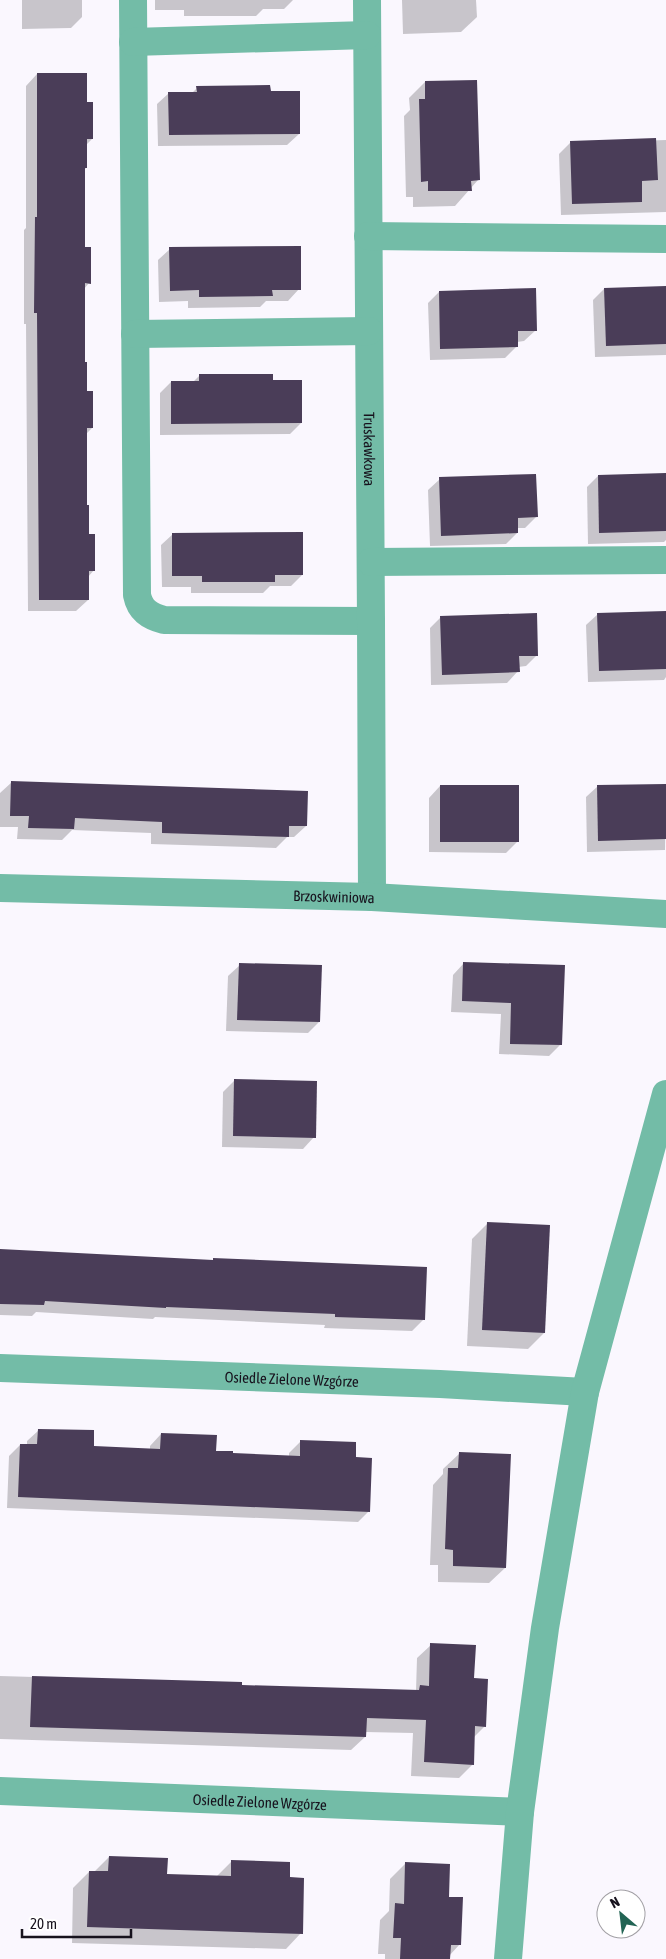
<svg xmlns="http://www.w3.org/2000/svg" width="666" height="1959" font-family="'Asap Condensed',sans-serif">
<rect width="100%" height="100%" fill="#faf7fe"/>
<g fill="#0003">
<path d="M 22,0 L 82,0 L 82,17 L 71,28 L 22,29 Z"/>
<path d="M 155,0 L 293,0 L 284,9 L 263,9 L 256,16 L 184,16 L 184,10 L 155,10 Z"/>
<path d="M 402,0 L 476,0 L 477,17 L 461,32 L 403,34 Z"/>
<path d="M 37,74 L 86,104 L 92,139 L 86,145 L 86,168 L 84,170 L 84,248 L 89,283 L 84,289 L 84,363 L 86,393 L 92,428 L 86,434 L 85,506 L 94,570 L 88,577 L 88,600 L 76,611 L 28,611 L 26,324 L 24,324 L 24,230 L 26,228 L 26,86 Z"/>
<path d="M 425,82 L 478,180 L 455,206 L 413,207 L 413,197 L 406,197 L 404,116 L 410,110 L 409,98 Z"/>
<path d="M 197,88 L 269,93 L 299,134 L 287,145 L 158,146 L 157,104 L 169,93 L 192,93 Z"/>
<path d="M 666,140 L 666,212 L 561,215 L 559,154 L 570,143 Z"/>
<path d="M 170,249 L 299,289 L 288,301 L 266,301 L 260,307 L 188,308 L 188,301 L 159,302 L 158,260 Z"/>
<path d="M 666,287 L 666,355 L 595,357 L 593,300 L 604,289 Z"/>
<path d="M 439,292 L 536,330 L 524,341 L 517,342 L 517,346 L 505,358 L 430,360 L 428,303 Z"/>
<path d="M 200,375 L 272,381 L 301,423 L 290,434 L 160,435 L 160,393 L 171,382 L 193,382 Z"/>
<path d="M 666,474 L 666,540 L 664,542 L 588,544 L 587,487 L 598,476 Z"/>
<path d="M 440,479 L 536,517 L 525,528 L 517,528 L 517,533 L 506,544 L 430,546 L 428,490 Z"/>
<path d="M 173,534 L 302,575 L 291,586 L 270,586 L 263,593 L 191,593 L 191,587 L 162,587 L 161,545 Z"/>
<path d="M 666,612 L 666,677 L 664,680 L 588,682 L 586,625 L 598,614 Z"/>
<path d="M 441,617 L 537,655 L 526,666 L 518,667 L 518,671 L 507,683 L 431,685 L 430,628 Z"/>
<path d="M 12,782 L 306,826 L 294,837 L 287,837 L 276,848 L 151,844 L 151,833 L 72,830 L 62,840 L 17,839 L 18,827 L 0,827 L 0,793 Z"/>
<path d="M 666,785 L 665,850 L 587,852 L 586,797 L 598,786 Z"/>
<path d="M 440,786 L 518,841 L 506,853 L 429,852 L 429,798 Z"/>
<path d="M 464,963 L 560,1045 L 549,1056 L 499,1054 L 501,1014 L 451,1012 L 453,975 Z"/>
<path d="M 240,965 L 319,1022 L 308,1033 L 226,1031 L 228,976 Z"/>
<path d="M 235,1080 L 314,1137 L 303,1149 L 222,1147 L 223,1092 Z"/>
<path d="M 488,1223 L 544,1333 L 528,1349 L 467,1346 L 472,1239 Z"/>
<path d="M 0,1250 L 424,1319 L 412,1331 L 324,1328 L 325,1325 L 155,1317 L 153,1319 L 36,1312 L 32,1316 L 0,1315 Z"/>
<path d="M 39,1430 L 92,1447 L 150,1450 L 150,1446 L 161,1434 L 215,1452 L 232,1454 L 289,1457 L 289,1453 L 301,1441 L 354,1459 L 369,1511 L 358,1522 L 7,1508 L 9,1456 L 20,1445 L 27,1445 L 27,1441 Z"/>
<path d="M 459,1454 L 505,1568 L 489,1583 L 438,1582 L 438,1565 L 430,1565 L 433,1485 L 443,1474 L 443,1469 Z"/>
<path d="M 431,1645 L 473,1680 L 485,1726 L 474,1737 L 473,1764 L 459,1778 L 411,1776 L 413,1733 L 365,1732 L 365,1737 L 351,1750 L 0,1739 L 0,1676 L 241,1683 L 241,1686 L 416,1691 L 417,1658 Z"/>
<path d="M 109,1857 L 166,1875 L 217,1876 L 231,1862 L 288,1879 L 301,1933 L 286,1949 L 72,1943 L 73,1888 L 89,1872 L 94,1872 Z"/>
<path d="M 406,1863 L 448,1898 L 460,1944 L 449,1956 L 449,1959 L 385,1959 L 385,1954 L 378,1954 L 380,1920 L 389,1911 L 390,1879 Z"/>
</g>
<g fill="#4a3d58">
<path d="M 37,73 L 87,73 L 87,102 L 93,102 L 93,139 L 87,139 L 87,168 L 85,168 L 85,247 L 91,247 L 91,284 L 85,283 L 85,362 L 87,362 L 87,391 L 93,391 L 93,428 L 87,428 L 87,505 L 89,505 L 89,534 L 95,534 L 95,571 L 89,571 L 89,600 L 39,600 L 37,313 L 34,313 L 35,217 L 37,217 Z"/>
<path d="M 477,80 L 480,180 L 471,181 L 472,191 L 428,191 L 428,181 L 421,182 L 419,99 L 425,99 L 425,81 Z"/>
<path d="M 270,85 L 271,91 L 300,91 L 300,134 L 169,135 L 168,92 L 197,92 L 196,86 Z"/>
<path d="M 656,138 L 658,180 L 642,181 L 642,202 L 572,204 L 570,141 Z"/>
<path d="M 301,246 L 301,290 L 272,290 L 273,296 L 199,297 L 199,290 L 170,291 L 169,247 Z"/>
<path d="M 666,286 L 666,344 L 606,346 L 604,288 Z"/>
<path d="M 536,288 L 537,331 L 518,331 L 518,347 L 440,349 L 439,291 Z"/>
<path d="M 199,374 L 273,374 L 273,380 L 302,380 L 302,423 L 171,424 L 171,381 L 199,381 Z"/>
<path d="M 666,473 L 666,531 L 599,533 L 598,475 Z"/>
<path d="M 536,474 L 538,517 L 518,518 L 518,533 L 441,536 L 439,477 Z"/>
<path d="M 303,532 L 303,575 L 275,575 L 275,582 L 202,582 L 202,576 L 172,576 L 172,533 Z"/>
<path d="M 666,611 L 666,669 L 599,671 L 597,613 Z"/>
<path d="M 537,613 L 538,656 L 519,656 L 520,672 L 442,675 L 440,616 Z"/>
<path d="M 11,781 L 308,791 L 307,826 L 289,826 L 289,837 L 162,833 L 162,822 L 75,818 L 74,829 L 28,828 L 29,816 L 10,816 Z"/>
<path d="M 666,784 L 666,839 L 598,841 L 597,785 Z"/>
<rect x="440" y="785" width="79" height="57"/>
<path d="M 463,962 L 565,965 L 562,1045 L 510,1044 L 511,1003 L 462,1001 Z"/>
<path d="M 239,963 L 322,965 L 320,1022 L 237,1020 Z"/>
<path d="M 234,1079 L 317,1081 L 316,1138 L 233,1136 Z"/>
<path d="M 487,1222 L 550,1225 L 545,1333 L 482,1330 Z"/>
<path d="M 0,1249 L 213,1260 L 213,1258 L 427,1267 L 425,1320 L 335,1317 L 335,1314 L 166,1307 L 166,1308 L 45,1301 L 44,1305 L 0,1304 Z"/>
<path d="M 38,1429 L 94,1430 L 94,1446 L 160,1449 L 161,1433 L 217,1435 L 216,1451 L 233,1451 L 233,1453 L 300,1456 L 300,1440 L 356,1442 L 356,1457 L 372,1458 L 370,1512 L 18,1497 L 20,1444 L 37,1444 Z"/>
<path d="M 459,1452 L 511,1454 L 506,1568 L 453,1566 L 453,1550 L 445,1549 L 448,1468 L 458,1468 Z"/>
<path d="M 430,1643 L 476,1645 L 474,1678 L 488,1679 L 486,1727 L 475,1726 L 474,1765 L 424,1762 L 426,1720 L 367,1718 L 366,1737 L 30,1727 L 32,1676 L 242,1682 L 242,1685 L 419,1690 L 420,1685 L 429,1686 Z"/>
<path d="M 109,1856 L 168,1858 L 167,1874 L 231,1876 L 231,1860 L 290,1862 L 290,1877 L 304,1878 L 303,1934 L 87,1927 L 89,1871 L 108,1871 Z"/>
<path d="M 405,1862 L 450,1864 L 449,1897 L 463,1897 L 461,1945 L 451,1945 L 450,1959 L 400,1959 L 401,1938 L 393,1938 L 395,1903 L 404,1904 Z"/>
</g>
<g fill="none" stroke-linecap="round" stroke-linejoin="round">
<g stroke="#73bca7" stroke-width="28">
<path d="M 133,0 L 137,595 C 140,610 149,616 164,620 L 371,621"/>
<path id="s1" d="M 367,0 L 371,621 L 372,897"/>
<path d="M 133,42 L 367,35"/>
<path d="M 368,236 L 666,239"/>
<path d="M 135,334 L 369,331"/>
<path d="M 371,562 L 666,560"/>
<path id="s2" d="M 0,888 L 372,897 L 666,914"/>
<path id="s3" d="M 0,1368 L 440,1384 L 585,1392"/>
<path id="s4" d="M 0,1791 L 520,1812"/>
<path d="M 508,1959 L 520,1812 L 545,1628 L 585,1392 L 666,1094"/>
</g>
</g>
<g text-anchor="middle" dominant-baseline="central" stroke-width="5" stroke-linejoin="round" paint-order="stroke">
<g font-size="15" fill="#17121d" stroke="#fff">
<text stroke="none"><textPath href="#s1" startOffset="449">Truskawkowa</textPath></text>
<text stroke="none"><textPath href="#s2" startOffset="334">Brzoskwiniowa</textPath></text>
<text stroke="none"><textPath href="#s3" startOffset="292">Osiedle Zielone Wzgórze</textPath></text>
<text stroke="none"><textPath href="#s4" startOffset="260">Osiedle Zielone Wzgórze</textPath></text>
</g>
</g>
<g transform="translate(621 1914) rotate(332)"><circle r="24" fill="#ffffff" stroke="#a2a0a5"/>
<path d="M0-4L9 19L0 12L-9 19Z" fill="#226454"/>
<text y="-8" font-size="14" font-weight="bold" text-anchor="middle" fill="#17121d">N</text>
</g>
<path d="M22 1929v8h109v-8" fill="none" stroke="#17121d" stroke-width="2.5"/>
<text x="30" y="1929" font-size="15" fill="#17121d" stroke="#ffffff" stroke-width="4" paint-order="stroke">20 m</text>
</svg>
